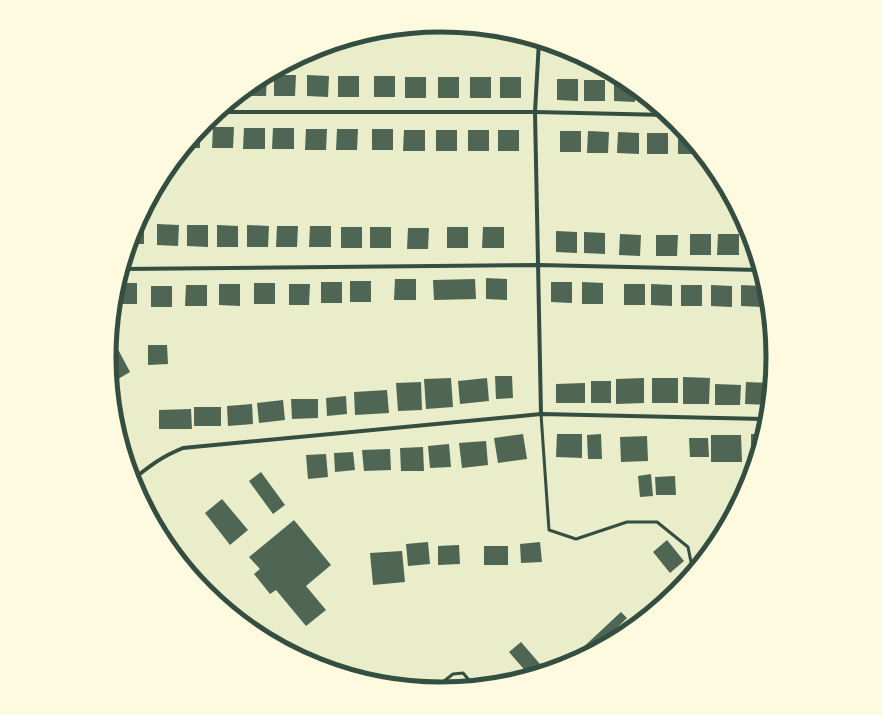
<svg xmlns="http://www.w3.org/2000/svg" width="882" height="715" font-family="Roboto,sans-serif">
<rect width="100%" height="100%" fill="#e9edc9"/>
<g fill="#4f6655">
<path d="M 267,75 L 266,96 L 245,96 L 245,90 L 256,81 Z"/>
<path d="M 274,75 L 296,75 L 295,96 L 274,96 Z"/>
<path d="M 307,75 L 329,76 L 328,97 L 307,96 Z"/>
<rect x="338" y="76" width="21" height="21"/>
<rect x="374" y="76" width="21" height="21"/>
<rect x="405" y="77" width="21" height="21"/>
<rect x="438" y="77" width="21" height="21"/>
<rect x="470" y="77" width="21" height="21"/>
<rect x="500" y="77" width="21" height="21"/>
<path d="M 557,79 L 578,79 L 578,101 L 557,100 Z"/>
<rect x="584" y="80" width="21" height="21"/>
<path d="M 614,80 L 625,81 L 635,89 L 635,102 L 614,101 Z"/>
<path d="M 213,127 L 234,127 L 233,148 L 212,148 Z"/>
<path d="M 244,128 L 265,128 L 265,149 L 243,149 Z"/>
<path d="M 273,128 L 294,128 L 294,149 L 272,149 Z"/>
<path d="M 200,129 L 200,148 L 185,148 Z"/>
<path d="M 306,129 L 327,129 L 326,150 L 305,150 Z"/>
<path d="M 337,129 L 358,129 L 357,150 L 336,150 Z"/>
<rect x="372" y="129" width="21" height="21"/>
<path d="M 404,130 L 425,130 L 425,151 L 403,151 Z"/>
<rect x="436" y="130" width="21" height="21"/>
<rect x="468" y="130" width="21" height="21"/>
<rect x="498" y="130" width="21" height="21"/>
<rect x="560" y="131" width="21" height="21"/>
<path d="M 588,131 L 609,132 L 608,153 L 587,153 Z"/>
<path d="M 618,132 L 639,133 L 639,154 L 617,153 Z"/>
<rect x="647" y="133" width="21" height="21"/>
<path d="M 678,133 L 685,133 L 699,150 L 699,154 L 678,154 Z"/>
<path d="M 137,223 L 144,223 L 144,244 L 130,244 Z"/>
<path d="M 157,224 L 179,225 L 178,246 L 157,245 Z"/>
<path d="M 187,225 L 208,225 L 208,247 L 187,246 Z"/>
<path d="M 217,225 L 238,226 L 238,247 L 217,247 Z"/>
<path d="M 247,225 L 269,226 L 268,247 L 247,247 Z"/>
<path d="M 277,226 L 298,226 L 297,247 L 276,247 Z"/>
<path d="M 310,226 L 331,226 L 331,247 L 309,247 Z"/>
<rect x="341" y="227" width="21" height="21"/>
<rect x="370" y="227" width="21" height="21"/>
<rect x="447" y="227" width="21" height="21"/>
<path d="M 483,227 L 504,227 L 504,248 L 482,248 Z"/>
<path d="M 408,228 L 429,228 L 428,249 L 407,249 Z"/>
<path d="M 556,231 L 577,232 L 577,253 L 556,252 Z"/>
<path d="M 584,232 L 605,233 L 605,254 L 584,253 Z"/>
<path d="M 620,234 L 641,235 L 640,256 L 619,255 Z"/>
<rect x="690" y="234" width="21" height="21"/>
<path d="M 718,234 L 739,234 L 739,255 L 717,255 Z"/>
<path d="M 656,235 L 678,235 L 677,256 L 656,256 Z"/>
<path d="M 747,235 L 750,235 L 756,256 L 747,256 Z"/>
<path d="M 486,278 L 507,279 L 507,300 L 486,299 Z"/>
<path d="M 395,279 L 416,279 L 416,300 L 394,300 Z"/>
<path d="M 475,279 L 476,299 L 434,300 L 433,280 Z"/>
<rect x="350" y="281" width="21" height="21"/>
<rect x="321" y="282" width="21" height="21"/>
<path d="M 551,282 L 572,282 L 572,303 L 551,302 Z"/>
<path d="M 582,282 L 603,283 L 603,304 L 582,304 Z"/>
<path d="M 118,283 L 137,283 L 137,304 L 116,304 L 116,288 Z"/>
<rect x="254" y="283" width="21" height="21"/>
<path d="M 219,284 L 240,284 L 240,306 L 219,305 Z"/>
<path d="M 289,284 L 310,284 L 309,305 L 289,305 Z"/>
<rect x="624" y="284" width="21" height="21"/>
<path d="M 651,284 L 672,285 L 672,306 L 651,305 Z"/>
<path d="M 186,285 L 207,285 L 207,306 L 185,306 Z"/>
<rect x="681" y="285" width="21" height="21"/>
<path d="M 711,285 L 732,286 L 732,307 L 711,306 Z"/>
<path d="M 741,285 L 762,286 L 762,307 L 741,306 Z"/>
<rect x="151" y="286" width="21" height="21"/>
<path d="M 111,336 L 130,372 L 113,382 L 110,377 L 109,357 Z"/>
<path d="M 148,345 L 167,345 L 168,364 L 148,365 Z"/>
<path d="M 495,376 L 512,376 L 513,398 L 496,399 Z"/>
<path d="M 683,377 L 710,378 L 709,404 L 683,404 Z"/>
<path d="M 451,378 L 453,407 L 426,409 L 424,379 Z"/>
<path d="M 487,378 L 489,401 L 460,404 L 458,381 Z"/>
<path d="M 644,378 L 644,403 L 616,404 L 616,379 Z"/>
<rect x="652" y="378" width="26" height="25"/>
<rect x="591" y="381" width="20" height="22"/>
<path d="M 421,382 L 422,410 L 398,411 L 396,383 Z"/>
<path d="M 746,382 L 771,383 L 769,405 L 745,404 Z"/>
<path d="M 585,383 L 585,403 L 556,403 L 556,384 Z"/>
<path d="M 715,384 L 741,385 L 740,405 L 715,405 Z"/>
<path d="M 387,390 L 389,413 L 355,415 L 354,392 Z"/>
<path d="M 346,396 L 347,414 L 327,416 L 326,398 Z"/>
<path d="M 291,399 L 318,399 L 318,418 L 292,419 Z"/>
<path d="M 283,400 L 285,420 L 259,423 L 257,403 Z"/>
<path d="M 252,404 L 253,424 L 228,426 L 227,406 Z"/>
<rect x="194" y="407" width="27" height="19"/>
<path d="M 191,409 L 192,429 L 159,429 L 159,410 Z"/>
<path d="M 523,434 L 527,459 L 498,463 L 494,438 Z"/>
<path d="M 557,434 L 582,434 L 582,458 L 556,457 Z"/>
<path d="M 601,434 L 602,459 L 588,459 L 587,435 Z"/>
<path d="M 751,434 L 764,434 L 757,455 L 751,455 Z"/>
<path d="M 711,435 L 741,435 L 742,462 L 711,462 Z"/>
<path d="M 647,436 L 648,461 L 621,462 L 620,437 Z"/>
<path d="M 689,438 L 708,438 L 709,457 L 690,457 Z"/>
<path d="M 486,441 L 488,465 L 462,468 L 459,443 Z"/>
<path d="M 449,444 L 451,467 L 430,468 L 428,446 Z"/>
<path d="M 423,447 L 424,471 L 401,471 L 400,448 Z"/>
<path d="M 390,449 L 391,470 L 364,471 L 362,450 Z"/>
<path d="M 353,452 L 355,470 L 335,472 L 334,453 Z"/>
<path d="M 326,454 L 328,477 L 308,479 L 306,455 Z"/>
<path d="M 261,472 L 285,505 L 273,514 L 249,481 Z"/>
<path d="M 651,474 L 653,496 L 640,497 L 638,476 Z"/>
<path d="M 675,476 L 676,495 L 656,495 L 655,477 Z"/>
<path d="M 222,499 L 248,530 L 230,545 L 205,513 Z"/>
<path d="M 294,520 L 331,565 L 306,586 L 326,610 L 306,626 L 276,590 L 270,594 L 254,574 L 260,569 L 249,557 Z"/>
<path d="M 667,540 L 684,561 L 670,573 L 653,552 Z"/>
<path d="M 428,542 L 430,564 L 408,566 L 406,544 Z"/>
<path d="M 540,542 L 542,562 L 521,563 L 520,544 Z"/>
<path d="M 459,545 L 460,564 L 438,565 L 438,546 Z"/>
<rect x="484" y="546" width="24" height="19"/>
<path d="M 402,551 L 405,582 L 373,585 L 370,553 Z"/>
<path d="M 621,612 L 627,618 L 591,653 L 563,666 Z"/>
<path d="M 521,642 L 540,664 L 528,674 L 509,652 Z"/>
</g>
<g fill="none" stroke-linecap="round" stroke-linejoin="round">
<g stroke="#344e41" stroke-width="3">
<path d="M 541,414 L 549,530 L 576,539 L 627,522 L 657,522 L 688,547 L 693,572"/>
<path d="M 434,689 L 453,674 L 463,673 L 475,687"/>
</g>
<g stroke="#344e41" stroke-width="4">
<path d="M 539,41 L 535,112 L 541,414"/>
<path d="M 218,112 L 535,112 L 667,115"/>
<path d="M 122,269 L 539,265 L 760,270"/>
<path d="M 132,480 C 151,465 161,457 183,448 L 541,414 L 767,419"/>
</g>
<path stroke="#344e41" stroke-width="10" d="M 152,518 L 212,598"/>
</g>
<path d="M0 0H882V715H0ZM116 357a325 325 0 1 1 650 0a325 325 0 1 1-650 0Z" fill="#fefae0" fill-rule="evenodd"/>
<path fill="none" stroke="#344e41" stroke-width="5" d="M116 357a325 325 0 1 1 650 0a325 325 0 1 1-650 0Z"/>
</svg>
